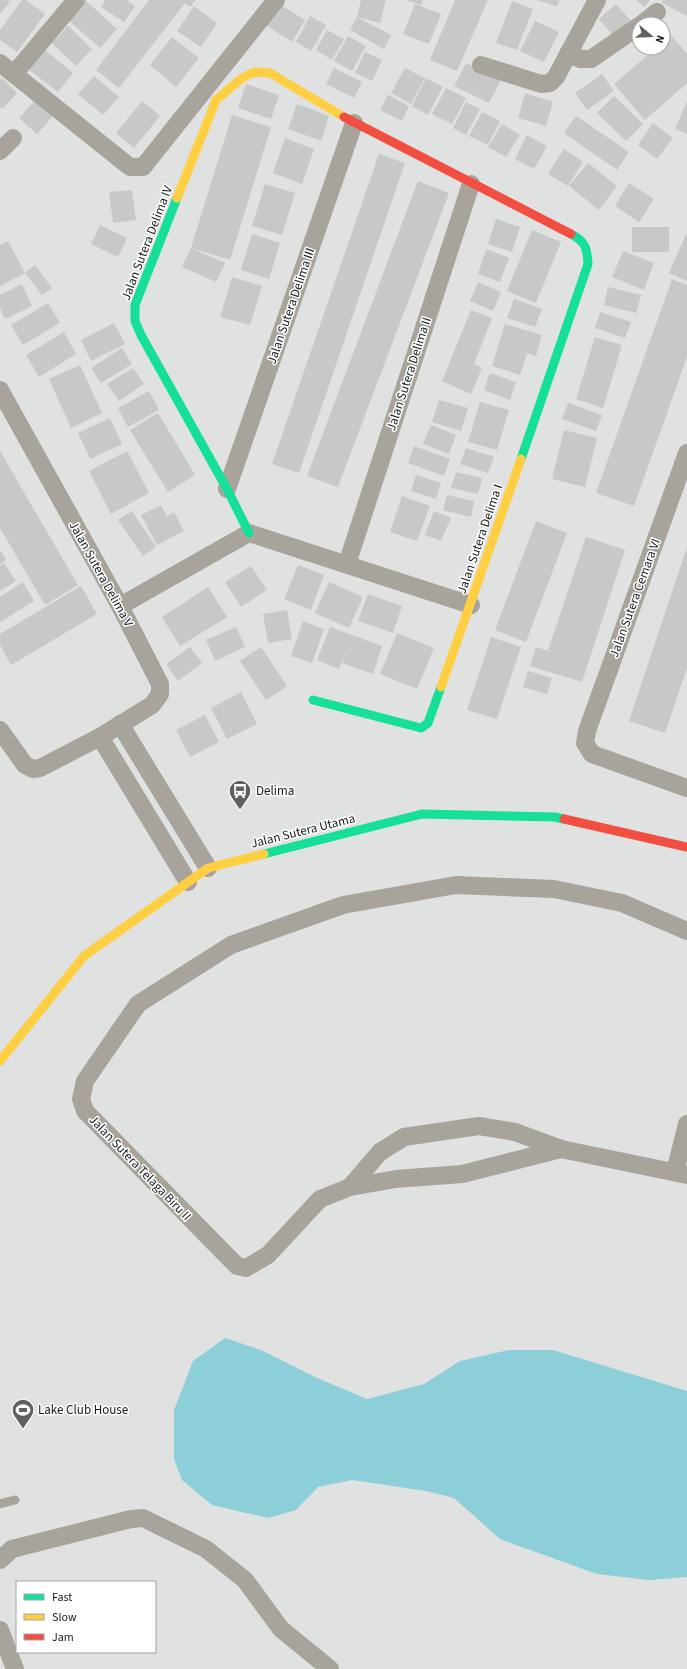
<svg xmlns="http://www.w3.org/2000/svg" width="687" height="1669" font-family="'Source Sans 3',sans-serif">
<rect width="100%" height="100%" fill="#e0e1e1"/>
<path fill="#8ccfd9" d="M 225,1338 L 261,1350 L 315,1377 L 367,1399 L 424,1384 L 460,1361 L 509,1350 L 553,1350 L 687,1391 L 687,1577 L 649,1580 L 597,1574 L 500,1539 L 454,1498 L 426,1491 L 352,1480 L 318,1487 L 296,1510 L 268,1518 L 212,1505 L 182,1480 L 174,1459 L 174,1410 L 193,1361 Z"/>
<g fill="#c7c8c8">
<path d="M 0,0 L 7,0 L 10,2 L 0,14 Z"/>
<path d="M 22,0 L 26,0 L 45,14 L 17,52 L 0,40 L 0,30 Z"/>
<path d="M 82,0 L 85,0 L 117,29 L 100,48 L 66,18 Z"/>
<path d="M 105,0 L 126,0 L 135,6 L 124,22 L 101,7 Z"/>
<path d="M 149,0 L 196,0 L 190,7 L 185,3 L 119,88 L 96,70 Z"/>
<path d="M 361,0 L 386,0 L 380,23 L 357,17 Z"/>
<path d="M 406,0 L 423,0 L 421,5 Z"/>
<path d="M 455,0 L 488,0 L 457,71 L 430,60 Z"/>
<path d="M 536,0 L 559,0 L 557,6 Z"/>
<path d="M 636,0 L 650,0 L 644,7 Z"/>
<path d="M 663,0 L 687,0 L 687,16 L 662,3 Z"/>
<path d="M 512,1 L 533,9 L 517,50 L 496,43 Z"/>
<path d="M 277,3 L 305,20 L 292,42 L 264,24 Z"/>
<path d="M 415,4 L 441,14 L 429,44 L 403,34 Z"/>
<path d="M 616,4 L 632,22 L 615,38 L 599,19 Z"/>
<path d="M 194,6 L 217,23 L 201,47 L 177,31 Z"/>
<path d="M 310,16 L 326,25 L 311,51 L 296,42 Z"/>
<path d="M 357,17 L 391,35 L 384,49 L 350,30 Z"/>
<path d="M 535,21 L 559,32 L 544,62 L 520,51 Z"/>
<path d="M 68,26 L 92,49 L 76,66 L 52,43 Z"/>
<path d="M 327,30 L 344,39 L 332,60 L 316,50 Z"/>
<path d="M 671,35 L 687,54 L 687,83 L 645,120 L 614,84 L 656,48 L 663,48 L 663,42 Z"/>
<path d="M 348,36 L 366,46 L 352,71 L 334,61 Z"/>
<path d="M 172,37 L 199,58 L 176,87 L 150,65 Z"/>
<path d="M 44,49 L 73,73 L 58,92 L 28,69 Z"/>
<path d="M 365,52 L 382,60 L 372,81 L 355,73 Z"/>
<path d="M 466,63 L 501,80 L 489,103 L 454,86 Z"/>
<path d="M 334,68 L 362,82 L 354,98 L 326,84 Z"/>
<path d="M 405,68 L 425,78 L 411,104 L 391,93 Z"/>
<path d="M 602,74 L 614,91 L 587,110 L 575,93 Z"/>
<path d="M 94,76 L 119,97 L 103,115 L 78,94 Z"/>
<path d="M 2,78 L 17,93 L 2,109 L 0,107 L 0,80 Z"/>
<path d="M 426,78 L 443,87 L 428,115 L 412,106 Z"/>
<path d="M 246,84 L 279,95 L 271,119 L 238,108 Z"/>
<path d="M 446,88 L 466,98 L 452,124 L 432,114 Z"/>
<path d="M 525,93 L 553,102 L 546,126 L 518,118 Z"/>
<path d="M 388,95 L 409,106 L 402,121 L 380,110 Z"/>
<path d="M 614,96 L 643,124 L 626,141 L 597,113 Z"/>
<path d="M 37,98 L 55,114 L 37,134 L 19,118 Z"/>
<path d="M 142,101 L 160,116 L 134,148 L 116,133 Z"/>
<path d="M 687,101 L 687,134 L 675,129 Z"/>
<path d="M 466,102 L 480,109 L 466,135 L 453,128 Z"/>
<path d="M 297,104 L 329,116 L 321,141 L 288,129 Z"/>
<path d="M 482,112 L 500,121 L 488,145 L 469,136 Z"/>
<path d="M 232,115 L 271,127 L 230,260 L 191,248 L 225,263 L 216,282 L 182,267 L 191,248 Z"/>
<path d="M 576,116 L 629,152 L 617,170 L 564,133 Z"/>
<path d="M 653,123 L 673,138 L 657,159 L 638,145 Z"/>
<path d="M 502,124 L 520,135 L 506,157 L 488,147 Z"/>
<path d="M 527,135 L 547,146 L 534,169 L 515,159 Z"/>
<path d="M 285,138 L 314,149 L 302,184 L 273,173 Z"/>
<path d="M 564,149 L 583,162 L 568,186 L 548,174 Z"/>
<path d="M 379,154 L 405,163 L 299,473 L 272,464 Z"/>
<path d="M 588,163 L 617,186 L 599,210 L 569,186 Z"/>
<path d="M 418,181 L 449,193 L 338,487 L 307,476 Z"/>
<path d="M 629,183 L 654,199 L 639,222 L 615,206 Z"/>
<path d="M 265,184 L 295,193 L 282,235 L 252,226 Z"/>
<path d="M 132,190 L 136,220 L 113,223 L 109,192 Z"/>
<path d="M 496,219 L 520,227 L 512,252 L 488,244 Z"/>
<path d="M 100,225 L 127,238 L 118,257 L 91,244 Z"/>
<rect x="632" y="227" width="37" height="25"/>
<path d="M 532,230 L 561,242 L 536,303 L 507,291 Z"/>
<path d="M 687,232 L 687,281 L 669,273 Z"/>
<path d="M 252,234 L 280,243 L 269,279 L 241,270 Z"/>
<path d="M 8,241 L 25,273 L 0,286 L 0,245 Z"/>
<path d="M 486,249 L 509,258 L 500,282 L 478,274 Z"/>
<path d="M 623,251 L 654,263 L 644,290 L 612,277 Z"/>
<path d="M 35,265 L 52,288 L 42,295 L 25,273 Z"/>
<path d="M 232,277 L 262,286 L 250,325 L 220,317 Z"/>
<path d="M 672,279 L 687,285 L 687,357 L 634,506 L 596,493 Z"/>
<path d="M 478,282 L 501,292 L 493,311 L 470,301 Z"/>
<path d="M 22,284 L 32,306 L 5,319 L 0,308 L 0,295 Z"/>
<path d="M 608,287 L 641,295 L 636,313 L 604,305 Z"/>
<path d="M 514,299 L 542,309 L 535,327 L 507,318 Z"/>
<path d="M 48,303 L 60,323 L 23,345 L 11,325 Z"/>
<path d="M 471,310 L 492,318 L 474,364 L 482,368 L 471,394 L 442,381 Z"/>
<path d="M 600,312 L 631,322 L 625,338 L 595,328 Z"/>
<path d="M 114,323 L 125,344 L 91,361 L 81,340 Z"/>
<path d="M 505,324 L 542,335 L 536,356 L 518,351 L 527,354 L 520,375 L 492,366 Z"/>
<path d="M 64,332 L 76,354 L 39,377 L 26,355 Z"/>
<path d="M 595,337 L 622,345 L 603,408 L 576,399 Z"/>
<path d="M 122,348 L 132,364 L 101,383 L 91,368 Z"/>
<path d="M 80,365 L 102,413 L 71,428 L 49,379 Z"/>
<path d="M 133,368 L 144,384 L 119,401 L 107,384 Z"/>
<path d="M 490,373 L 516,382 L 510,400 L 484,390 Z"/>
<path d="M 149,391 L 159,410 L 128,427 L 118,408 Z"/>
<path d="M 439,400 L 468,408 L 461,431 L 432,422 Z"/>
<path d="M 480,402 L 509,410 L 497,450 L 468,442 Z"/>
<path d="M 568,403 L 602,415 L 596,431 L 562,419 Z"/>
<path d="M 158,413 L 195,475 L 168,492 L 130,430 Z"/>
<path d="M 110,418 L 122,444 L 90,459 L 78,433 Z"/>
<path d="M 431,425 L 456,435 L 449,454 L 423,444 Z"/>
<path d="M 564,430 L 597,438 L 585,487 L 552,479 Z"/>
<path d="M 414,446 L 450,459 L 444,476 L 408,463 Z"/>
<path d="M 466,448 L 494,457 L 488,473 L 460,464 Z"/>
<path d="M 0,451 L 78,585 L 45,605 L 0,528 Z"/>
<path d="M 127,451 L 149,493 L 111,514 L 89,471 Z"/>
<path d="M 456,472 L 482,478 L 478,494 L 451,488 Z"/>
<path d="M 416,475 L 441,483 L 436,499 L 411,491 Z"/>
<path d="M 447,495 L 474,501 L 471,517 L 443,510 Z"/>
<path d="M 402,496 L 430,506 L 417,541 L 390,532 Z"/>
<path d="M 161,505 L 167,516 L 174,512 L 184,531 L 157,545 L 141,515 Z"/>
<path d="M 132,511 L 156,547 L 143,556 L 118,520 Z"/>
<path d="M 434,511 L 451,518 L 441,541 L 425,535 Z"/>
<path d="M 536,521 L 567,533 L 526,642 L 495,630 Z"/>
<path d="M 586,537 L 625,550 L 582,682 L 530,666 L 536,647 L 559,654 L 548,650 Z"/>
<path d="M 687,547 L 687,668 L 665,733 L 629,721 Z"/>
<path d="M 0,550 L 6,560 L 0,564 Z"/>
<path d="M 4,563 L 16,581 L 0,591 L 0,566 Z"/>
<path d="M 298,565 L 324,575 L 311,610 L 284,599 Z"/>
<path d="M 251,566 L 267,590 L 241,607 L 225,582 Z"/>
<path d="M 23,582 L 34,601 L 0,622 L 0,597 Z"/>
<path d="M 329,582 L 363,597 L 349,628 L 315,613 Z"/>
<path d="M 81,586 L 97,614 L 11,665 L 0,645 L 0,634 Z"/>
<path d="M 208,587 L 227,617 L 180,646 L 162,617 Z"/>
<path d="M 368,594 L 402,606 L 393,633 L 358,621 Z"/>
<path d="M 287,610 L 292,639 L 268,643 L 263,614 Z"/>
<path d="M 303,621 L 324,629 L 312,663 L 291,656 Z"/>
<path d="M 236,627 L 245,647 L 215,661 L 206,640 Z"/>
<path d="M 330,627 L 382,646 L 373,674 L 342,663 L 348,646 L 339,669 L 317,660 Z"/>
<path d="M 397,633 L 434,648 L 417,689 L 380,674 Z"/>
<path d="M 491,637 L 521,647 L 497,719 L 467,710 Z"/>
<path d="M 190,647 L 202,663 L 178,681 L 166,664 Z"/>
<path d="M 261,647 L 287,686 L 266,700 L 240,661 Z"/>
<path d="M 528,671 L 552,678 L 547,694 L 523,687 Z"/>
<path d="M 241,692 L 257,724 L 227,739 L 211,708 Z"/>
<path d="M 205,715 L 219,742 L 190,757 L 176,730 Z"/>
</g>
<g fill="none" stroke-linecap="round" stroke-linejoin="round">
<path stroke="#a8a39b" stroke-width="9" d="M 0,1504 L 15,1500"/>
<g stroke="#a8a39b" stroke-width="18">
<path d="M 642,24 L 657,12"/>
<path d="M 568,54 L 581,59 L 591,59 L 639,26"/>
<path d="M 0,63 L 130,167 L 143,167 L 276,0"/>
<path d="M 481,65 L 541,84 L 550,83 L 556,77 L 597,0"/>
<path d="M 14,74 L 76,0"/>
<path d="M 0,151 L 13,138"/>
<path d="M 0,390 L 120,606 L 160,684 L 160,694 L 152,705 L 100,737 L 40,768 L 33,769 L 25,765 L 0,730"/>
<path d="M 687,453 L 587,731 L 585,743 L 592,754 L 687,788"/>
<path d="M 227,489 L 354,123"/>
<path d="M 347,564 L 471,184"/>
<path d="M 120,606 L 249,533 L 471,605"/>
<path d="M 120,724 L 208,868"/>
<path d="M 100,737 L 188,882"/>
<path d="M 687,931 L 622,903 L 554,889 L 456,885 L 343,905 L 231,945 L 138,1004 L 85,1081 L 81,1099 L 85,1111 L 237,1266 L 246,1268 L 268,1255 L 320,1199 L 350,1187 L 380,1152 L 404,1137 L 479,1126 L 515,1132 L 561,1149 L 687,1175"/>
<path d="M 675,1172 L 687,1124"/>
<path d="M 350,1187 L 396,1179 L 462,1174 L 561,1149"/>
<path d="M 0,1560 L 12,1549 L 131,1519 L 143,1518 L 206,1549 L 245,1580 L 281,1629 L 330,1669"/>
<path d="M 0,1630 L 15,1669"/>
</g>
<g stroke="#16e098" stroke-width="9">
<path d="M 177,198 L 135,305 L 135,321 L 141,335 L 227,489 L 249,533"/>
<path d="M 521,459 L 588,264 C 587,248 586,242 571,234"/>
<path d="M 313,700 L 421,728 L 428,723 L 441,687"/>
<path d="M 264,854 L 422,814 L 555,817 L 564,819"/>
</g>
<g stroke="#ffcf43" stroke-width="9">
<path d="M 177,198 L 216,100 L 242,78 L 254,72 L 270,73 L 344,117"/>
<path d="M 441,687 L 521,459"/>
<path d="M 0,1061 L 84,956 L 208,868 L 264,854"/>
</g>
<g stroke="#f24e42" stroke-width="9">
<path d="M 344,117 L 571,234"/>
<path d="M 564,819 L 687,847"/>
</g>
</g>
<defs>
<g id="bus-pin" transform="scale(1.15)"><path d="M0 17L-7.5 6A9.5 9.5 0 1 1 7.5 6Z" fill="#5f6060" stroke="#fff"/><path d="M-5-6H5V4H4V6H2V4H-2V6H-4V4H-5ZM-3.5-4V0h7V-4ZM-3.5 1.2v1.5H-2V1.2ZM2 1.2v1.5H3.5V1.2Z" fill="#fff"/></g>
<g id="stadium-pin" transform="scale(1.15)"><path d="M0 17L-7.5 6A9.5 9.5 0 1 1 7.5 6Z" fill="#5f6060" stroke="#fff"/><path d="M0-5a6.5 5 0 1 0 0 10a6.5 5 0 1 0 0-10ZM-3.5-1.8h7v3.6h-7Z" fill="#fff"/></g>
</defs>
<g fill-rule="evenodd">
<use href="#bus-pin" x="240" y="791"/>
<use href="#stadium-pin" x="23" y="1410"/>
</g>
<g text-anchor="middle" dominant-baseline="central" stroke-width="3" stroke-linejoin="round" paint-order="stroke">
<g font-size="13" fill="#191a1b" stroke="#fff">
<text transform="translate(147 243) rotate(-69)">Jalan Sutera Delima IV</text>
<text transform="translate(291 306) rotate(-71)">Jalan Sutera Delima III</text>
<text transform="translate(409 374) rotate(-72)">Jalan Sutera Delima II</text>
<text transform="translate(480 539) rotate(-71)">Jalan Sutera Delima I</text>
<text transform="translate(101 574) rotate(61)">Jalan Sutera Delima V</text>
<text transform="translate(635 598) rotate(-70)">Jalan Sutera Cemara VI</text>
<text transform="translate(303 831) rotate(-14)">Jalan Sutera Utama</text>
<text transform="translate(140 1168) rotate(46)">Jalan Sutera Telaga Biru II</text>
</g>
<g font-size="13" fill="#191a1b" stroke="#fff" text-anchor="start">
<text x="256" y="791">Delima</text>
<text x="38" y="1410">Lake Club House</text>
</g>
</g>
<rect x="16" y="1581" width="140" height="72" fill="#ffffff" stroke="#a3a3a4"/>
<rect x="24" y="1594" width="20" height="6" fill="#16e098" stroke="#a3a3a4"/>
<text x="52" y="1601" font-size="12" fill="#191a1b">Fast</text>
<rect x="24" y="1614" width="20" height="6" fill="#ffcf43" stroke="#a3a3a4"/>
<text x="52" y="1621" font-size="12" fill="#191a1b">Slow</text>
<rect x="24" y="1634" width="20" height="6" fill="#f24e42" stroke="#a3a3a4"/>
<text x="52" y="1641" font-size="12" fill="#191a1b">Jam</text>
<g transform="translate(651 36) rotate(109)"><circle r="19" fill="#ffffff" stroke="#a3a3a4"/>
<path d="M0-3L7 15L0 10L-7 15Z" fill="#5f6060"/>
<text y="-6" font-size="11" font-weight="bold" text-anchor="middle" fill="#191a1b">N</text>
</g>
</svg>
